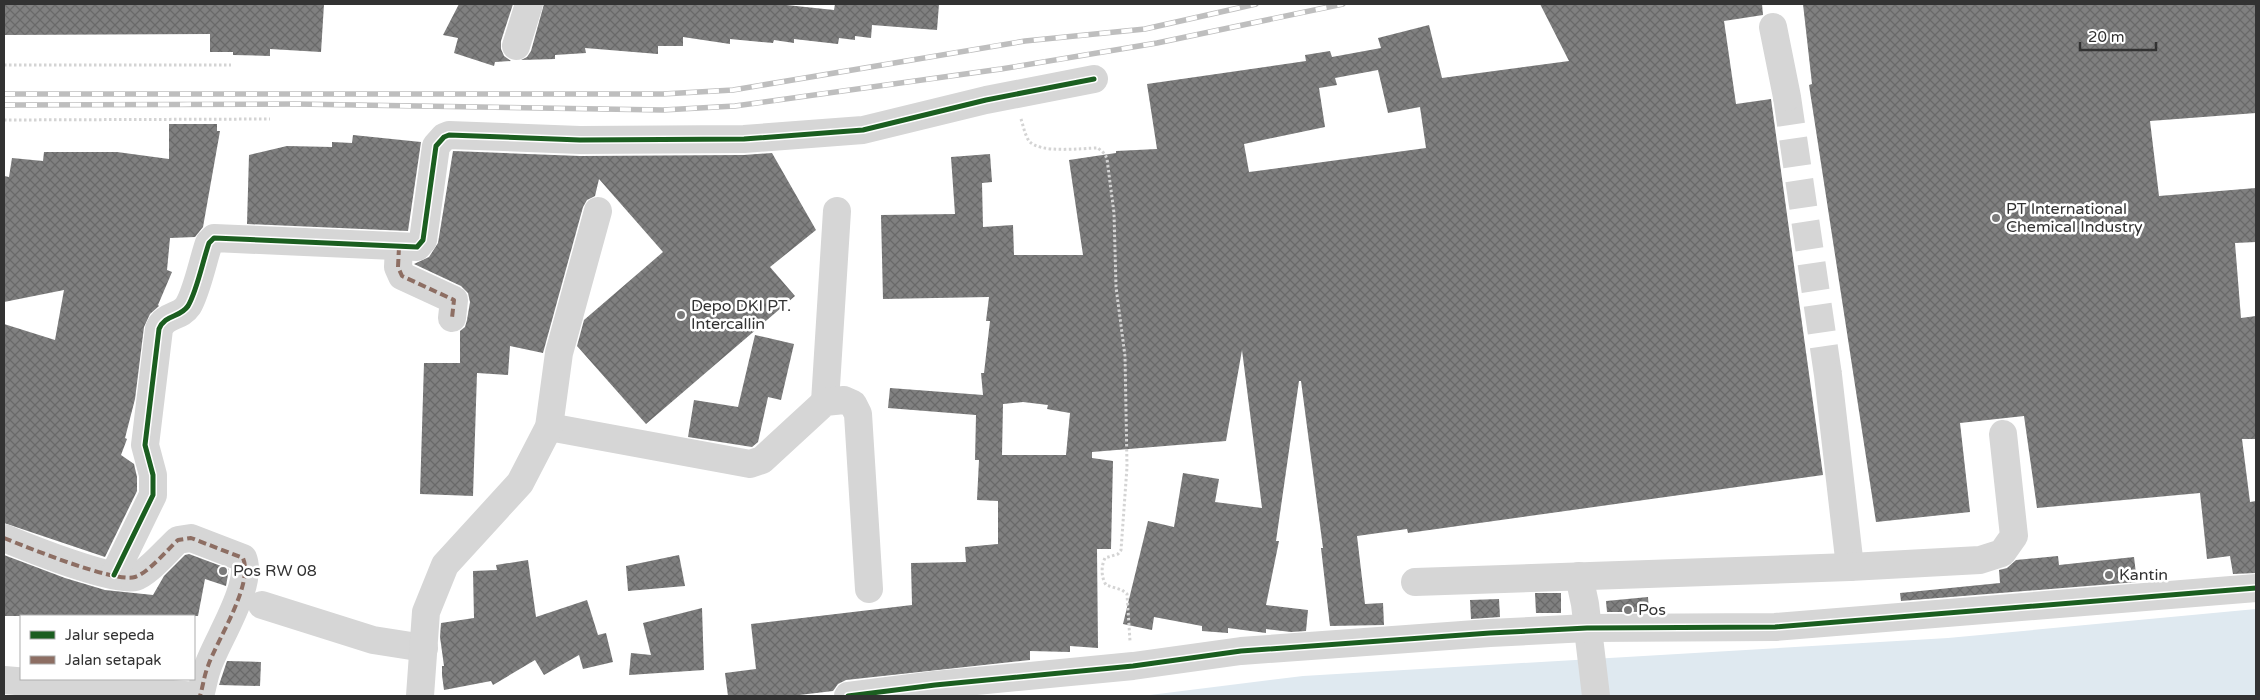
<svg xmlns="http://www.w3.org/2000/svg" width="2260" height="700" font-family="'Varela Round',sans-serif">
<defs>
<pattern id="building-cross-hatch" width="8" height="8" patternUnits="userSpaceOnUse" patternTransform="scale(1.25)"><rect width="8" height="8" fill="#808080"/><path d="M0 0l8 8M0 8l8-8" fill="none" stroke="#696969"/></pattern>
</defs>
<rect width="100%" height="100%" fill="#fff"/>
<path fill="#dfe9f0" d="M 2256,609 L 2256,696 L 1142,696 L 1303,676 L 1948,638 Z"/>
<g fill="url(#building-cross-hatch)" fill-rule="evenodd">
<path d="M 4,4 L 324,4 L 321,52 L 270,49 L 270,56 L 233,55 L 233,52 L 210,52 L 210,34 L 4,35 Z"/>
<path d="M 459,4 L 513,4 L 501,41 L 501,49 L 504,56 L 511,61 L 495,62 L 494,66 L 454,53 L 458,38 L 443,35 Z"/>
<path d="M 544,4 L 777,4 L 834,10 L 835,4 L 939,4 L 937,30 L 872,25 L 871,38 L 855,36 L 855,40 L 839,38 L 838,44 L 794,39 L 794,43 L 774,40 L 773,43 L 730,39 L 730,44 L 683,37 L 683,46 L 658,46 L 658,54 L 585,48 L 586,53 L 555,55 L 555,59 L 521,60 L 527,57 L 531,51 Z"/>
<path d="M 1540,4 L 1762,4 L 1763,15 L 1724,21 L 1736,104 L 1771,99 L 1823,475 L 1408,533 L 1407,529 L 1357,536 L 1365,604 L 1383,603 L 1384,625 L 1330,626 L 1321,548 L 1323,548 L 1301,381 L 1299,381 L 1276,541 L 1279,541 L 1266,605 L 1308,610 L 1306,631 L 1291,632 L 1266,629 L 1266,633 L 1228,628 L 1228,633 L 1202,631 L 1202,626 L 1154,617 L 1152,630 L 1123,624 L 1148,521 L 1174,527 L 1183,473 L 1219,479 L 1215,502 L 1262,508 L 1242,350 L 1226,441 L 1092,452 L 1092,458 L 1113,461 L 1111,549 L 1097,549 L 1098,648 L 1070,646 L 1070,652 L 1030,651 L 1030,660 L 846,680 L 838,684 L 833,691 L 791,696 L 728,696 L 725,673 L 756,669 L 751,624 L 912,605 L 911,563 L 966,562 L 965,547 L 998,544 L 998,501 L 977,500 L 979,460 L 975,460 L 976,415 L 888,408 L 890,388 L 983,395 L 981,373 L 984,373 L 990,321 L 986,321 L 989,297 L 883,299 L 881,215 L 955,214 L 951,157 L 990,154 L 992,182 L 982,183 L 983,227 L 1013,225 L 1014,255 L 1083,255 L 1069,160 L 1116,153 L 1116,151 L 1157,149 L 1147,84 L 1306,61 L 1305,55 L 1330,51 L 1332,57 L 1381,48 L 1378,38 L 1429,25 L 1442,78 L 1569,61 ZM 1378,70 L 1388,113 L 1420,107 L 1426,148 L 1249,172 L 1244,144 L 1325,127 L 1319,88 L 1337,85 L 1335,78 ZM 1023,402 L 1048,405 L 1047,409 L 1070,413 L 1066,455 L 1002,455 L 1003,404 Z"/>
<path d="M 1803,4 L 2256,4 L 2256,113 L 2150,121 L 2159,196 L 2256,188 L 2256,242 L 2235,243 L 2241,318 L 2256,316 L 2256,439 L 2242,439 L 2250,502 L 2256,501 L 2256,573 L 2233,574 L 2230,556 L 2207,559 L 2200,493 L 2037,508 L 2024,416 L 1960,423 L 1970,512 L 1876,522 L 1809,85 L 1812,84 Z"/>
<path d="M 169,124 L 217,124 L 217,131 L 220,131 L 203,227 L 195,237 L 170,238 L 167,270 L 172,272 L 158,305 L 159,306 L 150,314 L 144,327 L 135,399 L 125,438 L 127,439 L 121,455 L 134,464 L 137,477 L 137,491 L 105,557 L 4,523 L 4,324 L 55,340 L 64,290 L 4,302 L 4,176 L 9,177 L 12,158 L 43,161 L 44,152 L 117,152 L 169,159 Z"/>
<path d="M 353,135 L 421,142 L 408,231 L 247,224 L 249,155 L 287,146 L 332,147 L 332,142 L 352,143 Z"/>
<path d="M 453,151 L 580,156 L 744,155 L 772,153 L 816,230 L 770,267 L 795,296 L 646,424 L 577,346 L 584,320 L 663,252 L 599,179 L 595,196 L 587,200 L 583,207 L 543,353 L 510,346 L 508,375 L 477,373 L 473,496 L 420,494 L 424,363 L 460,363 L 460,331 L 465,327 L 467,320 L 470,302 L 468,293 L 461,286 L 414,264 L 429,257 L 438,243 Z"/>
<path d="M 755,335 L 794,344 L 781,400 L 768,397 L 758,442 L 752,447 L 688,437 L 694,400 L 738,407 Z"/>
<path d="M 189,554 L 229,569 L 226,586 L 205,579 L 198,616 L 4,616 L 4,555 L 65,578 L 105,590 L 153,595 L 164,576 L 185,555 Z"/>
<path d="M 679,555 L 685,586 L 628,591 L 626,566 Z"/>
<path d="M 2058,556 L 2059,565 L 2134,557 L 2137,582 L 1901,601 L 1900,593 L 2000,583 L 1999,570 L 2007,568 L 2016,560 Z"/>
<path d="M 528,560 L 536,617 L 587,600 L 598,635 L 606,633 L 613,662 L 583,669 L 579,655 L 544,675 L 535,660 L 493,685 L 491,681 L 444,690 L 442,675 L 442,666 L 444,666 L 440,637 L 441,623 L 474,618 L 473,571 L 497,570 L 496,565 Z"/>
<path d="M 1535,593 L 1561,593 L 1561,613 L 1536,613 Z"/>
<path d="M 1648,597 L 1649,612 L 1607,612 L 1606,601 Z"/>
<path d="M 1499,599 L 1500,617 L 1471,619 L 1470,600 Z"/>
<path d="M 702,608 L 704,670 L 629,675 L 631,653 L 651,655 L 643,623 Z"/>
<path d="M 227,661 L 261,662 L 260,686 L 219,685 Z"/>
</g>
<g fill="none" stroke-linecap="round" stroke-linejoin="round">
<path stroke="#d6d6d6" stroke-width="28" stroke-dasharray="28 14" stroke-linecap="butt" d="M 1787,97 L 1828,375"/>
<g stroke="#d4d4d4" stroke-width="3" stroke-dasharray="2.5 2.5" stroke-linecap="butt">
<path d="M 4,65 L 231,65"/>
<path d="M 1021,119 C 1023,125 1025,135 1029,141 C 1040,154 1082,148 1098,148 L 1105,154 L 1107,159 L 1114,213 L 1116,287 L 1125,356 L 1127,467 L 1121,550 L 1118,554 L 1105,558 C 1101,566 1101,577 1106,585 L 1122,590 L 1127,594 L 1130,641"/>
<path d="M 4,120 L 270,119"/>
</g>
<g stroke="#d6d6d6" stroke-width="28">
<path d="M 1773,27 L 1787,97"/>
<path d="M 516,46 L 529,4"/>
<path d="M 399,247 L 398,267 L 402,276 L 454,300 L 452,318"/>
<path d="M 1828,375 L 1850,567"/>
<path d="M 825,402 L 837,211"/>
<path d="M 549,427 L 750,464 L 762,460 L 825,402 L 844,400 L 853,404 L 858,414 L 869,589"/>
<path d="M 4,538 C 26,547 115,583 135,577 C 148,573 167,550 178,540 L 191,538 L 243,558 C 254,584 217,640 208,666 C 204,676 203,686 200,696"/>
<path d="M 114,575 L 153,495 L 153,475 L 145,445 L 159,329 C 165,314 180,318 188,306 C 197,291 203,260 209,243 L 214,238 L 417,247 L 423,240 L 436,146 L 444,137 L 449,135 L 580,140 L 744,139 L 863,130 L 986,100 L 1094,79"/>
<path d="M 1579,576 L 1585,604 L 1596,696"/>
<path d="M 1415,582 L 1850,567 L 1980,560 L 2002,553 L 2014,536 L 2003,434"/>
<path d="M 262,605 L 373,640 L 424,648"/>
<path d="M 4,680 L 196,696"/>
<path d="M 420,696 L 426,612 L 445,565 L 520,483 L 549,427 L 559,353 L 598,211"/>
<path d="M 848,696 L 935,685 L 1133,666 L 1241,651 L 1490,633 L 1587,628 L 1775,627 L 2256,588"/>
</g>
<g stroke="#bebebe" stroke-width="5.5">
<g id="rail">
<path d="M 4,94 L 663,94 L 733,90 L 1025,41 L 1145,29 L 1256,4"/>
<path d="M 4,105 L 295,104 L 663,110 L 735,106 L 1001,69 L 1157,43 L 1343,4"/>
</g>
</g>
<use href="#rail" stroke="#fff" stroke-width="4" stroke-dasharray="11" stroke-linecap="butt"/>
<g stroke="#8d6e63" stroke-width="4" stroke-dasharray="8 4" stroke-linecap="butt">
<path d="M 399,247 L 398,267 L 402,276 L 454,300 L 452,318"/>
<path d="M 4,538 C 26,547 115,583 135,577 C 148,573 167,550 178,540 L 191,538 L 243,558 C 254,584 217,640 208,666 C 204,676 203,686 200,696"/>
</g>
<g stroke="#fff" stroke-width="8">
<g id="cycleway">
<path d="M 114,575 L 153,495 L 153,475 L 145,445 L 159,329 C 165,314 180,318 188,306 C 197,291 203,260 209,243 L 214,238 L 417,247 L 423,240 L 436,146 L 444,137 L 449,135 L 580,140 L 744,139 L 863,130 L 986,100 L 1094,79"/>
<path d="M 848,696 L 935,685 L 1133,666 L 1241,651 L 1490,633 L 1587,628 L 1775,627 L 2256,588"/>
</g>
</g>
<use href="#cycleway" stroke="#1b5e20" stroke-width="5"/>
</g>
<g fill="#7a7a7a" stroke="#fff" stroke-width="2">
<circle cx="1996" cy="218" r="5"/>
<circle cx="681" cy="315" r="5"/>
<circle cx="223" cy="571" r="5"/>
<circle cx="2109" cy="575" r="5"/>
<circle cx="1628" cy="610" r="5"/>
</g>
<g text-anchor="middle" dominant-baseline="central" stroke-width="5" stroke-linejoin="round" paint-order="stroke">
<g font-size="16" fill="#323232" stroke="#fff" text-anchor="start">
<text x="2006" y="209">PT International<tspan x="2006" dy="18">Chemical Industry</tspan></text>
<text x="691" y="306">Depo DKI PT.<tspan x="691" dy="18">Intercallin</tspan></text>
<text x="233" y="571">Pos RW 08</text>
<text x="2119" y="575">Kantin</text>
<text x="1638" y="610">Pos</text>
</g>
</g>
<rect width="2260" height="700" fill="none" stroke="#323232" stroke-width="10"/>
<rect x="20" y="615" width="175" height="65" fill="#ffffff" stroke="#adadad"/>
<rect x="30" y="631" width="25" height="8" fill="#1b5e20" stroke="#adadad"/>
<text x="65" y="640" font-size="15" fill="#323232">Jalur sepeda</text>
<rect x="30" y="656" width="25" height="8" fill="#8d6e63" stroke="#adadad"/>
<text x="65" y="665" font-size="15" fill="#323232">Jalan setapak</text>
<path d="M2080 42v8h76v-8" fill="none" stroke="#323232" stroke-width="2.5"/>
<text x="2088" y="42" font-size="15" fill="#323232" stroke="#ffffff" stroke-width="4" paint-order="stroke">20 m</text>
</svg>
